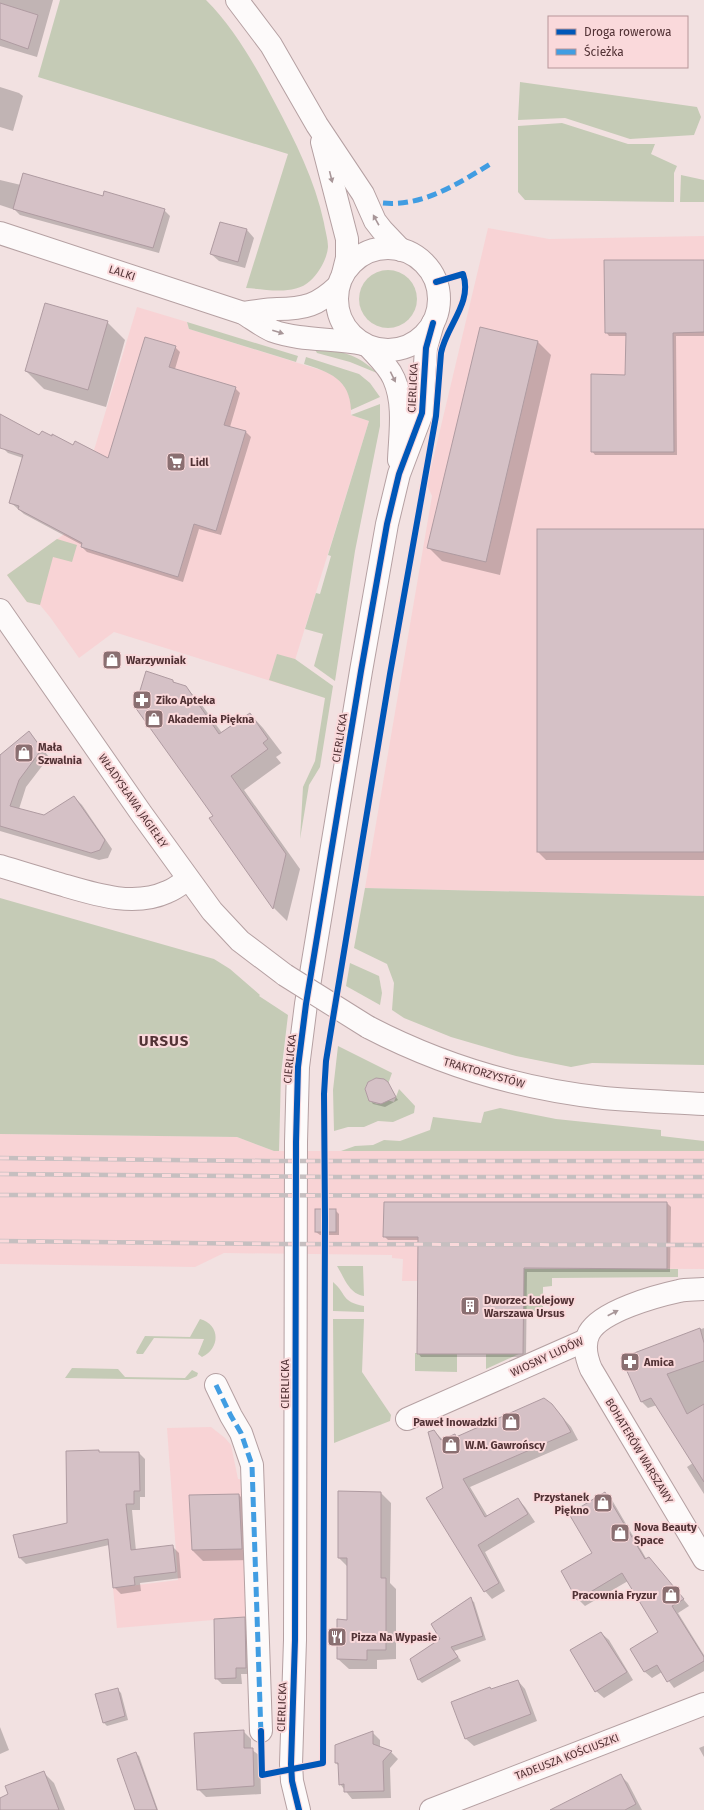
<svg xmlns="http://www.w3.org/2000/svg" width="704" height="1810" font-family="'Fira Sans',sans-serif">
<rect width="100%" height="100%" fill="#f2e1e1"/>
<g fill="#f8d3d5">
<path d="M 488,228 L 549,239 L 704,236 L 704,896 L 365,888 L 432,496 L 427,485 Z"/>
<path d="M 137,307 L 187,322 L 189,329 L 327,372 L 338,379 L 348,391 L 351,403 L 351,415 L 369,421 L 287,686 L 114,632 L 79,658 L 50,617 L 40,605 L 27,602 L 7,575 L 70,530 Z"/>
<path d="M 0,1134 L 237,1137 L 274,1151 L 704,1151 L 704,1269 L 522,1268 L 423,1281 L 402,1281 L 403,1259 L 392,1258 L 392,1255 L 224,1253 L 195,1267 L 0,1264 Z"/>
<path d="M 211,1427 L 225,1438 L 231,1445 L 238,1479 L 246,1480 L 249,1617 L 117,1628 L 113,1588 L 178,1580 L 167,1428 Z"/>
</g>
<g fill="#c5cbb6">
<path d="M 60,0 L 206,0 C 235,29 256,67 275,103 C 295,141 315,180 324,223 C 325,230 328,239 328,247 C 327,259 319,273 310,281 C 294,296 265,289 246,288 L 288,154 L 38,77 Z"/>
<path d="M 520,82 L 697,107 L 701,117 L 694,135 L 630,139 L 565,118 L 518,120 Z"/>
<path d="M 562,123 L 628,144 L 655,144 L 651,154 L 677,166 L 674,173 L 674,202 L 525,200 L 518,192 L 518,126 Z"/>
<path d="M 681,175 L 704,180 L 704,202 L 680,202 Z"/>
<circle cx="388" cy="299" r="29"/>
<path d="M 187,322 L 298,356 L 296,362 L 189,329 Z"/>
<path d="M 314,348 C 342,352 355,352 377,373 L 350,362 L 317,353 Z"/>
<path d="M 306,357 L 359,374 L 370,383 L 380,397 L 351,410 C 350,379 329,372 304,364 Z"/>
<path d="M 380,404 L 380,426 L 355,551 L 335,681 L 314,666 L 323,634 L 305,629 L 316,593 L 320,594 L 331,556 L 328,555 L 369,421 L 351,415 Z"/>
<path d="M 57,539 L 77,545 L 72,562 L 53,557 L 40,605 L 27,602 L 7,575 Z"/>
<path d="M 277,654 L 295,659 L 333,686 L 320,767 L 309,785 L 300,839 L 303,787 L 315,761 L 325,698 L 269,680 Z"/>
<path d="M 365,888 L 704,896 L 704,1065 L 592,1063 L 571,1067 L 516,1056 L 451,1037 L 404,1018 L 392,1010 L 394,983 L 387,964 L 354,948 Z"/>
<path d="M 0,898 L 214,959 L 230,969 L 260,995 L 259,996 L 288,1015 L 281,1074 L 279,1151 L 274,1151 L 237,1137 L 0,1134 Z"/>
<path d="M 350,963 L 379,976 L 382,993 L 380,1005 L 346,986 Z"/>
<path d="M 338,1046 L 392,1073 L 388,1084 C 380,1075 368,1077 365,1089 L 369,1101 L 377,1104 L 387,1100 L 394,1102 L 399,1089 L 415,1106 L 414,1113 L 393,1122 L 378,1121 L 364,1127 L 348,1127 L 334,1131 L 333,1090 Z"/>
<path d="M 500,1108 L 556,1119 L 661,1130 L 661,1136 L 704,1141 L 704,1151 L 341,1151 L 355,1146 L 373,1145 L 384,1140 L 400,1141 L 430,1130 L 433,1117 L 481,1123 L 484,1112 Z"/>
<path d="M 337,1266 L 363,1266 L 364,1296 C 349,1294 344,1277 337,1266 Z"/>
<path d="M 524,1269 L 678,1269 L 678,1277 L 552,1278 L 552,1286 L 543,1287 L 543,1311 L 524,1311 Z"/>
<path d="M 333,1282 C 347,1294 341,1302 364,1306 L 364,1312 L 333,1311 Z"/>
<path d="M 200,1319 C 221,1325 220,1349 202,1357 L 198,1354 L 204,1339 L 154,1338 L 143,1354 L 137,1354 L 136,1352 L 145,1336 L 190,1337 Z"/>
<path d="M 333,1319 L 364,1319 L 362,1372 L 391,1415 L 390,1421 L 334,1443 Z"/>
<path d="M 415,1353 L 457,1353 L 457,1372 L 415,1371 Z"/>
<path d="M 486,1353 L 521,1353 L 486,1369 Z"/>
<path d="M 72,1368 L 118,1369 L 125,1377 L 185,1378 L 192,1370 L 198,1373 L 197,1376 L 188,1380 L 65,1378 Z"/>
</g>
<g fill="#0003">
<path d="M 0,0 L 53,0 L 37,57 L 0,46 Z"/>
<path d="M 0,87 L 19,93 L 23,96 L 13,131 L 0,127 Z"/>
<path d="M 0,180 L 21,185 L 103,197 L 164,210 L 170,216 L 159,253 L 20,215 L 15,210 L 0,205 Z"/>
<path d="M 221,223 L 247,230 L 254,238 L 245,268 L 219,261 L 211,254 Z"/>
<path d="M 704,261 L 704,336 L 676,336 L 677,455 L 595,455 L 592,451 L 626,376 L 627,336 L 609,336 L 606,332 Z"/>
<path d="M 107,322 L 125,340 L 106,407 L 44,389 L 26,371 Z"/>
<path d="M 538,342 L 551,355 L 500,575 L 442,561 L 428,547 Z"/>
<path d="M 175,347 L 180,352 L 175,369 L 235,388 L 240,393 L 230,427 L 246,432 L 251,437 L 221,535 L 199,529 L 183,582 L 87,552 L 82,547 L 82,545 L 24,514 L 10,502 L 23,458 L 8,453 L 3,448 L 40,437 L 74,446 L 108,460 Z"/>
<path d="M 538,530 L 704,530 L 704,860 L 546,860 L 538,852 Z"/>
<path d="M 173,681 L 176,684 L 185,687 L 199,701 L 222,733 L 250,714 L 263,728 L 282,753 L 276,757 L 281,763 L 244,790 L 300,869 L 287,921 L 274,908 L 211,819 L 215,816 L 137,706 Z"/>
<path d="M 29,732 L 49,757 L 26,787 L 19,809 L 44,816 L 74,797 L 82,805 L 112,849 L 108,858 L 99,860 L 0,831 L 0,774 Z"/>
<path d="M 387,1083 L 398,1100 L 385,1107 L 373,1104 L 370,1100 Z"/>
<path d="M 385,1203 L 667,1203 L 671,1207 L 670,1272 L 527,1272 L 526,1357 L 421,1357 L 418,1353 L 419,1240 L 388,1240 L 384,1236 Z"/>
<path d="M 335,1210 L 339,1214 L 339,1235 L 320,1235 L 316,1232 Z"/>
<path d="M 704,1328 L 704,1494 L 687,1467 L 693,1463 L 657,1405 L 648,1408 L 641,1401 L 622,1359 Z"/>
<path d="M 551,1404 L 571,1427 L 578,1440 L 470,1487 L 488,1517 L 518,1499 L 525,1507 L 535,1522 L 485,1552 L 505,1591 L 492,1599 L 485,1591 L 444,1488 L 434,1431 L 443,1440 L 454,1435 L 457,1437 Z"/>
<path d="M 139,1453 L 145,1459 L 145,1497 L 140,1497 L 140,1510 L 132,1510 L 136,1551 L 172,1546 L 179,1553 L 181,1578 L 140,1583 L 141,1591 L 121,1594 L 114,1587 L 109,1545 L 26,1564 L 20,1558 L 15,1536 L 68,1524 Z"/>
<path d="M 339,1492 L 381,1493 L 391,1503 L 390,1583 L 396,1589 L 396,1659 L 377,1660 L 377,1669 L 349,1669 L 338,1659 L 338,1620 L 348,1621 L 348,1567 L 339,1558 Z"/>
<path d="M 605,1494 L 612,1500 L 647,1560 L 655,1565 L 689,1606 L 678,1613 L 704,1655 L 704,1671 L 674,1688 L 662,1672 L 652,1678 L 645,1672 L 631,1649 L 659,1633 L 628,1581 L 585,1606 L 578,1599 L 593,1554 Z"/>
<path d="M 239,1495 L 250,1506 L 253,1560 L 203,1561 L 192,1550 Z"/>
<path d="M 470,1599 L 474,1602 L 486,1640 L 454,1651 L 461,1661 L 422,1683 L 419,1680 L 411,1659 L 442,1639 Z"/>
<path d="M 244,1618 L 250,1624 L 252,1674 L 241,1674 L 242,1684 L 222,1684 L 216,1678 Z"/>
<path d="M 601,1633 L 609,1640 L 633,1680 L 604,1698 L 596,1691 Z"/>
<path d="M 518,1681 L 525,1689 L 537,1721 L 474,1746 L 466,1739 L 452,1702 Z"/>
<path d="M 117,1689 L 121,1693 L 128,1720 L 107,1726 L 103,1722 Z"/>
<path d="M 0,1727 L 9,1750 L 0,1754 Z"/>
<path d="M 243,1731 L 251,1739 L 251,1749 L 260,1756 L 261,1794 L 206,1797 L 198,1789 Z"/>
<path d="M 372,1732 L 380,1740 L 380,1747 L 391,1752 L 398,1759 L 390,1768 L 391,1798 L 352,1799 L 340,1784 L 339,1766 L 336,1763 L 336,1746 Z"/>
<path d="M 704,1746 L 704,1757 L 699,1748 Z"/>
<path d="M 135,1753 L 139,1756 L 158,1810 L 136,1810 Z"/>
<path d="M 43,1772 L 54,1783 L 65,1810 L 0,1810 L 0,1799 L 10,1795 Z"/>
<path d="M 621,1776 L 628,1783 L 642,1810 L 562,1810 Z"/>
</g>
<g fill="#d5c1c6" stroke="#af9ba1">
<path d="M 0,3 L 38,15 L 28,49 L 0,39 Z"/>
<path d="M 23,173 L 103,196 L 104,191 L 165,209 L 153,248 L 13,209 Z"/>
<path d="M 220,222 L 247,229 L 238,262 L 210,254 Z"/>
<path d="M 604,260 L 704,260 L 704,332 L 673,333 L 674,452 L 591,452 L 591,374 L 625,375 L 626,333 L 605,333 Z"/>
<path d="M 45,303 L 108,321 L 88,390 L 25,371 Z"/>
<path d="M 480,327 L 538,341 L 486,562 L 427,548 Z"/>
<path d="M 145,337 L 176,346 L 169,367 L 236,387 L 224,425 L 246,431 L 216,531 L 194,524 L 178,577 L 81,547 L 82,543 L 18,509 L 19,506 L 9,503 L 23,455 L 0,448 L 0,414 L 39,435 L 42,431 L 52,436 L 52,434 L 73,445 L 75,441 L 108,458 Z"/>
<rect x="537" y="529" width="167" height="323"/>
<path d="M 146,671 L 173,680 L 173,682 L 186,686 L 219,734 L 250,713 L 268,739 L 263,743 L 268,749 L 231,776 L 286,854 L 273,909 L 209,818 L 213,816 L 135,707 Z"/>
<path d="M 29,731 L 42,749 L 19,780 L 10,806 L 44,815 L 74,796 L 105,840 L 100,850 L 91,853 L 0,826 L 0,755 Z"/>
<path d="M 376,1078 L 384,1079 L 388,1082 L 396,1097 L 381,1104 L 369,1101 L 365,1089 L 368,1082 Z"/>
<path d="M 384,1202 L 667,1202 L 667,1269 L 524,1268 L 523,1354 L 417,1354 L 418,1237 L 383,1237 Z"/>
<rect x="315" y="1209" width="21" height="23"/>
<path d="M 700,1328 L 704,1343 L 704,1361 L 667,1374 L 687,1414 L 704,1404 L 704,1482 L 651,1398 L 641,1402 L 621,1358 Z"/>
<path d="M 544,1398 L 552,1404 L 563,1418 L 571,1432 L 463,1479 L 485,1517 L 518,1498 L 528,1514 L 478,1545 L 499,1583 L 484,1592 L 426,1498 L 443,1488 L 428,1432 L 434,1430 L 441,1440 L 455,1434 L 456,1437 Z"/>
<path d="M 99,1450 L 99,1452 L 139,1452 L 140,1491 L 134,1491 L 134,1504 L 126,1504 L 131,1550 L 173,1545 L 176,1572 L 134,1577 L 135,1585 L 113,1588 L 108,1539 L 19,1558 L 13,1535 L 67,1523 L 66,1451 Z"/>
<path d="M 338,1491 L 381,1492 L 381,1578 L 386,1578 L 386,1650 L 367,1650 L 367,1660 L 337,1659 L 337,1619 L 347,1620 L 347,1558 L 338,1558 Z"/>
<path d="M 605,1492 L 645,1559 L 649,1557 L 684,1599 L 672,1606 L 704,1657 L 704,1661 L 667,1682 L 657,1665 L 644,1672 L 630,1649 L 658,1632 L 622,1573 L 577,1600 L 561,1571 L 592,1553 L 569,1514 Z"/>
<path d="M 239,1494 L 242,1549 L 192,1550 L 189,1495 Z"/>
<path d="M 471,1597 L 483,1636 L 451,1647 L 458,1657 L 418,1680 L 410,1659 L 440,1639 L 431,1624 Z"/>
<path d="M 245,1617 L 246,1668 L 236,1668 L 236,1678 L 215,1679 L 214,1619 Z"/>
<path d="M 601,1632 L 627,1672 L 595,1692 L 570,1650 Z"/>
<path d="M 518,1680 L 531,1714 L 465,1739 L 451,1702 L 490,1687 L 491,1689 Z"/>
<path d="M 118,1688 L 125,1716 L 103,1723 L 95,1694 Z"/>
<path d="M 244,1730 L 244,1748 L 253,1748 L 254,1786 L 197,1790 L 194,1733 Z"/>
<path d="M 373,1731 L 373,1744 L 392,1751 L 383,1761 L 384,1791 L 344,1792 L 344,1784 L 339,1785 L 338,1763 L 335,1763 L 335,1745 Z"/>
<path d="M 136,1752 L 157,1810 L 135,1810 L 117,1759 Z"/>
<path d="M 44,1771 L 59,1810 L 0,1810 L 0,1798 L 8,1794 L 5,1786 Z"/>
<path d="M 621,1774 L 636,1804 L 625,1810 L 550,1810 Z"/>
</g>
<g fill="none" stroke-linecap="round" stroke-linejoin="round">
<g stroke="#b5a0a2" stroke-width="24">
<g id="minor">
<path d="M 237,0 L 271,45 L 317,125 L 363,194 L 375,221 L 382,230 L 401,250"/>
<path d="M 322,142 L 347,239 L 347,258 L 343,274"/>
<path d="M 0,233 L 243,313 C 253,319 263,327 273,331 C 300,341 335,338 363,344"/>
<circle cx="388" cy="299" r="51"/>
<path d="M 243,313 C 254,312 266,309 277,309 C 305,309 318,305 338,286"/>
<path d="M 369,347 C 378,357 389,367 394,379 C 405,404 400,434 399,460"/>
<path d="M 0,610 L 141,813 L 212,911 L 240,941 L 285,975"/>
<path d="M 0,866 C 19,872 37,877 56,883 C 91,893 132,908 167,892 C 175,889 181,884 188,879"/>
<path d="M 368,1027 C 443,1066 520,1089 604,1098 C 637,1101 671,1102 704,1104"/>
<path d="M 704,1289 C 696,1290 687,1289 679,1291 C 656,1296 601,1311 589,1333 C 583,1345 586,1357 591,1369 L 704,1559"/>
<path d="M 216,1385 L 231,1416 L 241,1433 L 252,1465 L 261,1731"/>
<path d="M 407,1419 L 586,1340"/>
<path d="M 299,1810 L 292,1781 L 291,1764 L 295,1640 L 296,1142 L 298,1067 L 306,1004 L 361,671 L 387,524 L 399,474 L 422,413 L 426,348 L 433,323"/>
<path d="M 431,1810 L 704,1704"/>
</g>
</g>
<use href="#minor" stroke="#fdfafa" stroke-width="22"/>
<g stroke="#c6bfc0" stroke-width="4.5">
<g id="rail">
<path d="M 0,1158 L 267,1161 L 704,1161"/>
<path d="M 0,1174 L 336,1177 L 704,1177"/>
<path d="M 0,1195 L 704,1196"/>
<path d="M 0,1241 L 274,1244 L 704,1245"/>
</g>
</g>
<use href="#rail" stroke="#fad9db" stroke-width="3" stroke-dasharray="9" stroke-linecap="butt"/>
<g stroke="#b5a0a2" stroke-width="24" stroke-linecap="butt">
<path id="minor-bridge" d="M 285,975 L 368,1027"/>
</g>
<use href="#minor-bridge" stroke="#fdfafa" stroke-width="22"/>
<g stroke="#419de2" stroke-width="5" stroke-dasharray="10 5" stroke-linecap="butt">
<path d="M 383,203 C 423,207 459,183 492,163"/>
<path d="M 216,1385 L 231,1416 L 241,1433 L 252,1465 L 261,1735"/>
</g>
<g stroke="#fad9db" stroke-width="8">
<g id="cycleway">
<path d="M 261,1731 L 262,1775 L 323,1763 L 325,1219 L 324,1094 L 326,1061 L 333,1018 L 390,674 L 436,416 L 441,353 C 446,326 473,303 463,274 L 436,282"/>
<path d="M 299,1810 L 292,1781 L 291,1764 L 295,1640 L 296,1142 L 298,1067 L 306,1004 L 361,671 L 387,524 L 399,474 L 422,413 L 426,348 L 433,323"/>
</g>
</g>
<use href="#cycleway" stroke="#0057b8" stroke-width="6"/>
</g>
<defs><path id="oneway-solid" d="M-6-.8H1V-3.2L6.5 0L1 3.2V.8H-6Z"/></defs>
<g fill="#a89698">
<use href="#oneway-solid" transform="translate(331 177) rotate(76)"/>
<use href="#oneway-solid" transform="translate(376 220) rotate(-119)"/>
<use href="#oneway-solid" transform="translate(278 332) rotate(17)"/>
<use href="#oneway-solid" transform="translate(393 377) rotate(64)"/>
<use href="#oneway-solid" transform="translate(613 1313) rotate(-27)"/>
</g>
<defs>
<g id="supermarket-square" transform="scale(1)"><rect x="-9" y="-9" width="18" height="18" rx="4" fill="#8a6f71" stroke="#fad9db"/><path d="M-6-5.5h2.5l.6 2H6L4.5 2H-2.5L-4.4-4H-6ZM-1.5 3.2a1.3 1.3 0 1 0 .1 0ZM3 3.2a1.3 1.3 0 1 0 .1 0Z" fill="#fff"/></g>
<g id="shop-square" transform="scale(1)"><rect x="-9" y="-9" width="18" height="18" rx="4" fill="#8a6f71" stroke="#fad9db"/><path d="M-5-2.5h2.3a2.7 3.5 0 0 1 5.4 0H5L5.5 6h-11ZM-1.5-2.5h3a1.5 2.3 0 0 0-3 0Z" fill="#fff"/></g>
<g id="pharmacy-square" transform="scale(1)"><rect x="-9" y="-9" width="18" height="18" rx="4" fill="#8a6f71" stroke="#fad9db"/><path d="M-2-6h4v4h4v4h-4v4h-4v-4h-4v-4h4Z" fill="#fff"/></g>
<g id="building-square" transform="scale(1)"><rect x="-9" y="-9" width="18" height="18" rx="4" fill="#8a6f71" stroke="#fad9db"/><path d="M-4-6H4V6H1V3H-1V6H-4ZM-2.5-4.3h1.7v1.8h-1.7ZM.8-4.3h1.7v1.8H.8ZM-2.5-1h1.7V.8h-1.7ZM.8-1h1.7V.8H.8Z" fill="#fff"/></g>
<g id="restaurant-square" transform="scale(1)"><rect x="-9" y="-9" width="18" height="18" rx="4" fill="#8a6f71" stroke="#fad9db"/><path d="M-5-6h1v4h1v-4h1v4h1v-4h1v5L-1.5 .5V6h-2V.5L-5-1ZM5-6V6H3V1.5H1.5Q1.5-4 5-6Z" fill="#fff"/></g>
</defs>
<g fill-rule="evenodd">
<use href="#supermarket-square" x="176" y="462"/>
<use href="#shop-square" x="112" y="660"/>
<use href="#pharmacy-square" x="142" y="700"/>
<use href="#shop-square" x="154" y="719"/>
<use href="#shop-square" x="24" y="753"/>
<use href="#building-square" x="470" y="1306"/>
<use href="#pharmacy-square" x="630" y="1362"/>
<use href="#shop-square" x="511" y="1422"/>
<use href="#shop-square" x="451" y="1445"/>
<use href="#shop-square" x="603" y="1503"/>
<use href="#shop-square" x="620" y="1533"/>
<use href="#shop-square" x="671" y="1595"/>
<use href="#restaurant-square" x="337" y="1637"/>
</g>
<g text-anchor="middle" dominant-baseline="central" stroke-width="4" stroke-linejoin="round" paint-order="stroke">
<g font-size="11" fill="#523235" stroke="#fad9db">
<text transform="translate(122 273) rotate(18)">LALKI</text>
<text transform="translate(413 388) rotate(-87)">CIERLICKA</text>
<text transform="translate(340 738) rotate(-81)">CIERLICKA</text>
<text transform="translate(133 801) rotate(55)">WŁADYSŁAWA JAGIEŁŁY</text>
<text transform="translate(290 1059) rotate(-84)">CIERLICKA</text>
<text transform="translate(484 1073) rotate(16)">TRAKTORZYSTÓW</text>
<text transform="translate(547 1357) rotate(-25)">WIOSNY LUDÓW</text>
<text transform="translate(285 1384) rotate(-90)">CIERLICKA</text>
<text transform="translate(639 1451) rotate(59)">BOHATERÓW WARSZAWY</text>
<text transform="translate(282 1707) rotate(-88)">CIERLICKA</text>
<text transform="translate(567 1757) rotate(-21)">TADEUSZA KOŚCIUSZKI</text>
</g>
<g font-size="11" font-weight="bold" fill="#523235" stroke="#fad9db" text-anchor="start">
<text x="190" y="462">Lidl</text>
<text x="126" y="660">Warzywniak</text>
<text x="156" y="700">Ziko Apteka</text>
<text x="168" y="719">Akademia Piękna</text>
<text x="38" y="747">Mała<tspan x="38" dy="13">Szwalnia</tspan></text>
<text x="484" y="1300">Dworzec kolejowy<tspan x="484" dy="13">Warszawa Ursus</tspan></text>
<text x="644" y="1362">Amica</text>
<text x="497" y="1422" text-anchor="end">Paweł Inowadzki</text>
<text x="465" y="1445">W.M. Gawrońscy</text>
<text x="589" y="1497" text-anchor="end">Przystanek<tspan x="589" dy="13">Piękno</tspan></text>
<text x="634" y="1527">Nova Beauty<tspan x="634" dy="13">Space</tspan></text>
<text x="657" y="1595" text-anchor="end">Pracownia Fryzur</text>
<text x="351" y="1637">Pizza Na Wypasie</text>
</g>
<g font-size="15" font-weight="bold" letter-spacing="1" fill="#523235" stroke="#fad9db">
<text x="164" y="1041">URSUS</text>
</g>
</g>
<rect x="548" y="16" width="140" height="52" fill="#fad9db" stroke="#b79699"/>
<rect x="556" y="29" width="20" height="6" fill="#0057b8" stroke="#b79699"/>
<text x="584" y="36" font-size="12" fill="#523235">Droga rowerowa</text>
<rect x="556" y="49" width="20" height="6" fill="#419de2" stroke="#b79699"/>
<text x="584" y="56" font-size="12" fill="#523235">Ścieżka</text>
</svg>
